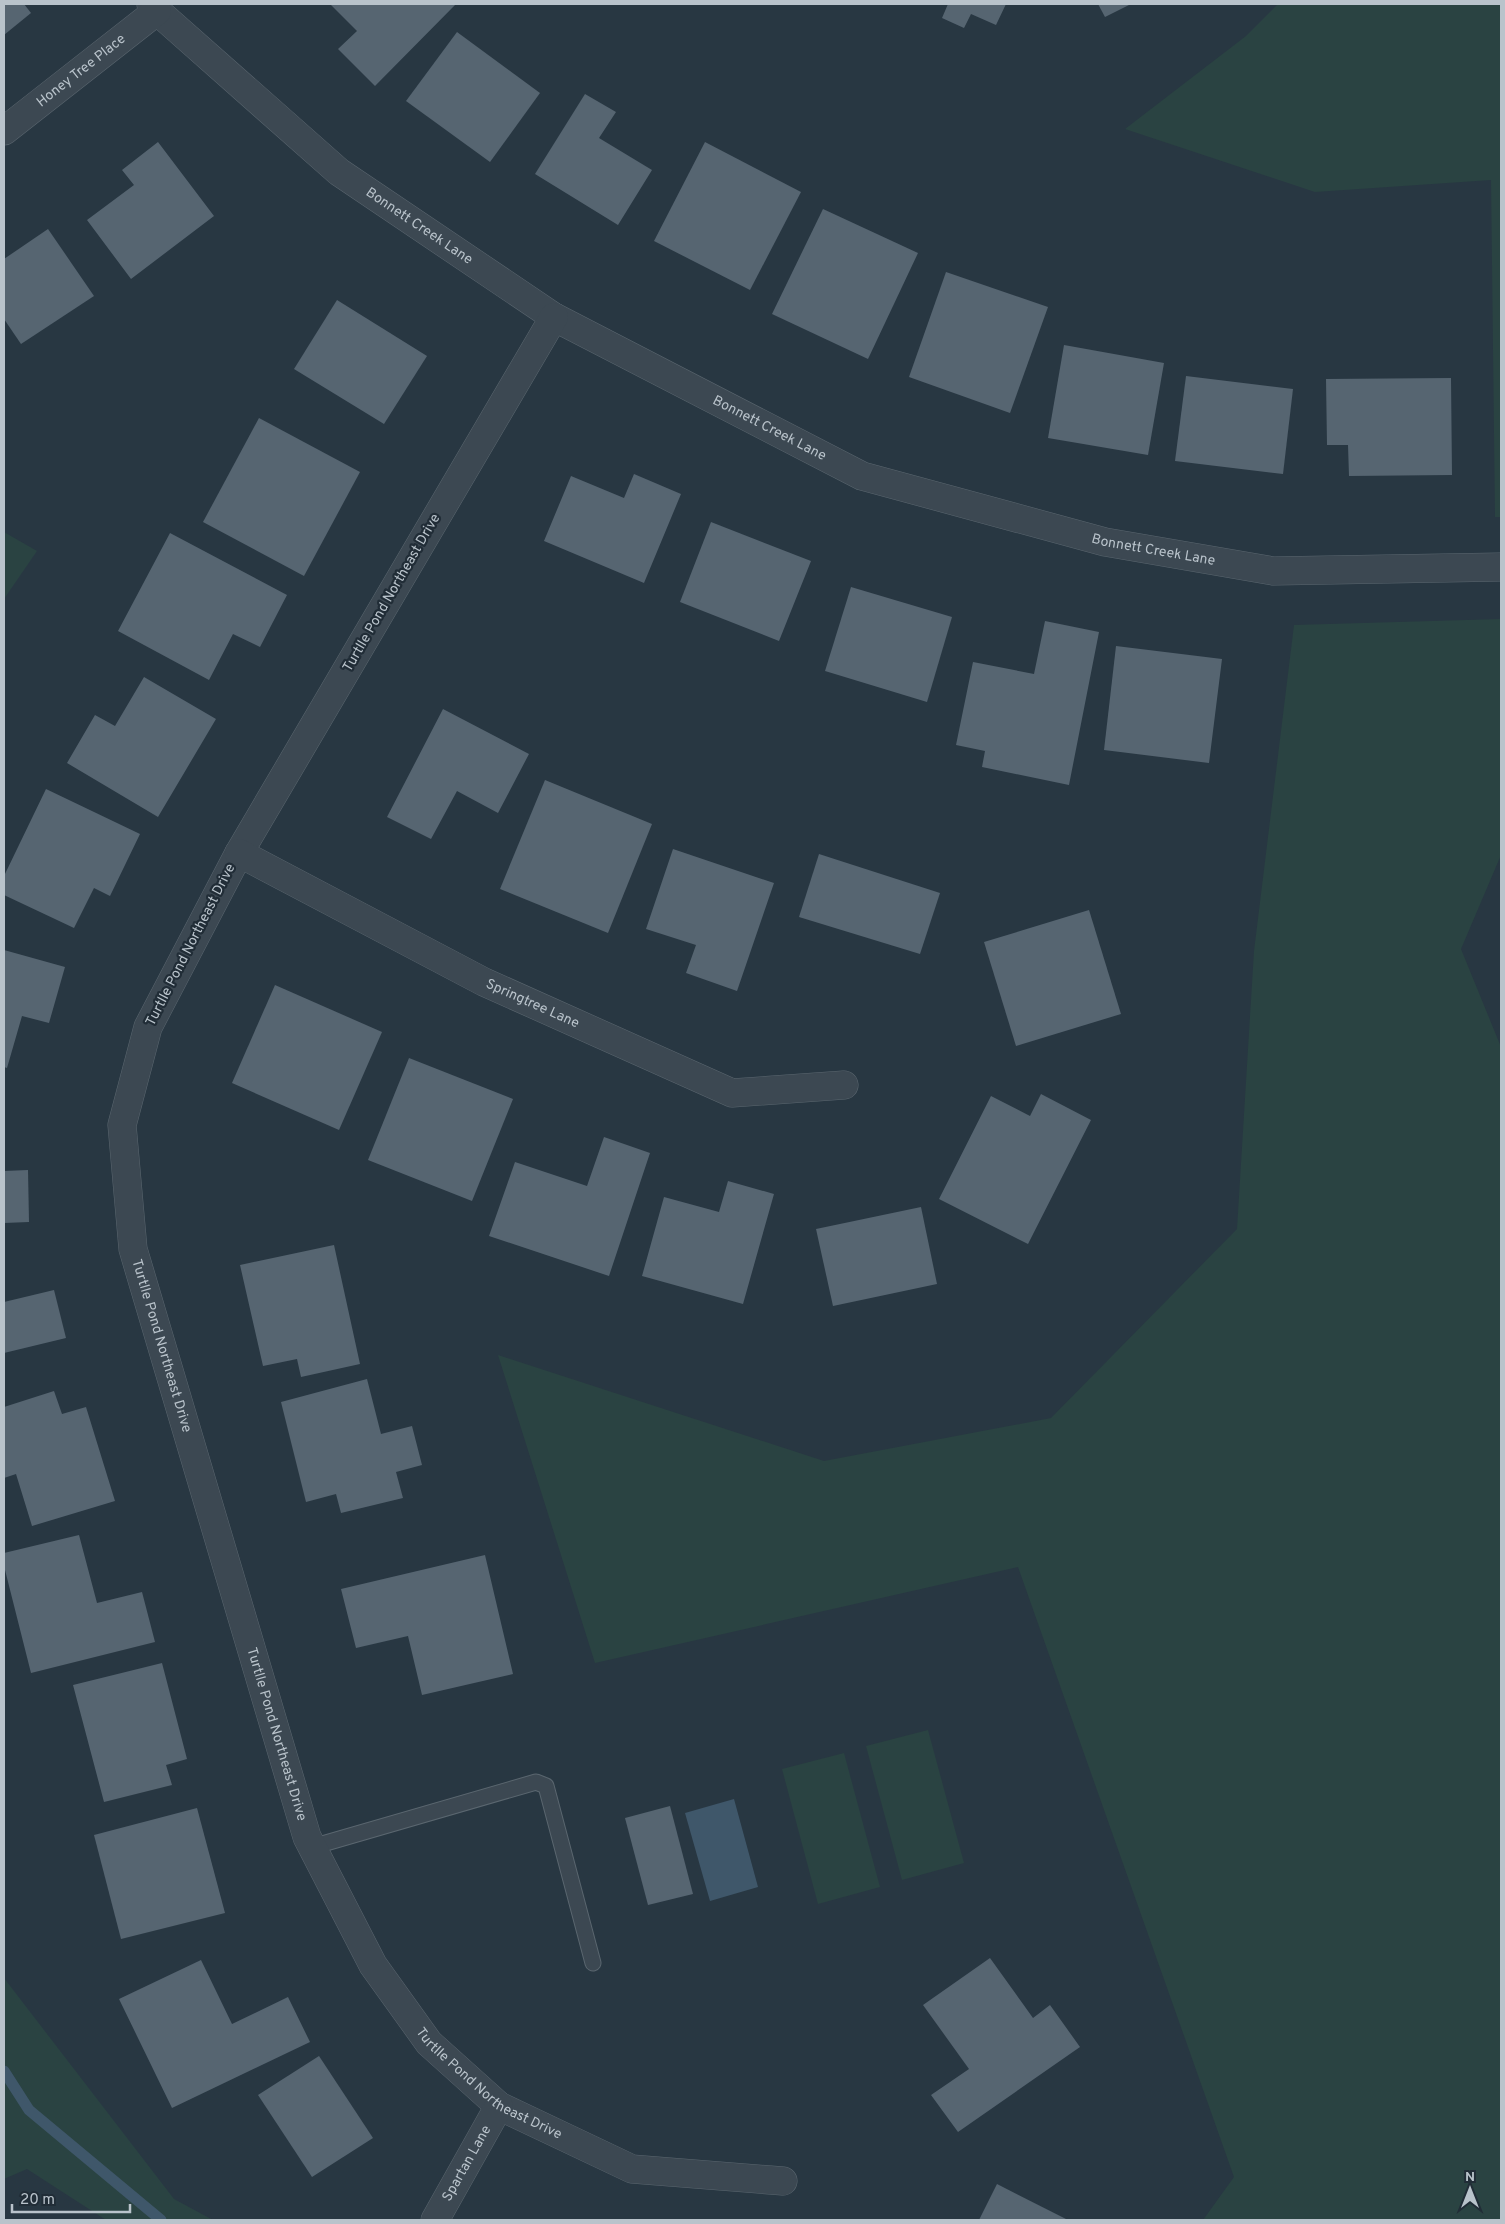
<svg xmlns="http://www.w3.org/2000/svg" width="1505" height="2224" font-family="Overpass,sans-serif">
<rect width="100%" height="100%" fill="#283742"/>
<g fill="#2a4342">
<path d="M 1278,4 L 1501,4 L 1501,517 L 1495,517 L 1491,180 L 1315,192 L 1125,129 L 1246,36 Z"/>
<path d="M 4,532 L 37,551 L 4,599 Z"/>
<path d="M 1501,619 L 1501,855 L 1461,949 L 1501,1047 L 1501,2220 L 1203,2220 L 1234,2177 L 1018,1567 L 595,1663 L 498,1355 L 824,1461 L 1051,1418 L 1237,1229 L 1254,951 L 1294,625 Z"/>
<path d="M 928,1730 L 964,1863 L 902,1880 L 866,1746 Z"/>
<path d="M 844,1753 L 880,1887 L 818,1904 L 782,1769 Z"/>
<path d="M 4,1978 L 174,2199 L 213,2220 L 106,2220 L 27,2169 L 4,2179 Z"/>
</g>
<path fill="#3f576a" d="M 734,1799 L 758,1887 L 710,1901 L 685,1813 Z"/>
<g fill="none" stroke-linecap="round" stroke-linejoin="round">
<path stroke="#3f576a" stroke-width="11" d="M 4,2071 L 29,2110 L 161,2220"/>
</g>
<g fill="#566571">
<path d="M 4,4 L 24,4 L 31,13 L 4,35 Z"/>
<path d="M 330,4 L 456,4 L 375,86 L 338,49 L 357,31 Z"/>
<path d="M 948,4 L 1006,4 L 996,25 L 971,14 L 964,28 L 942,18 Z"/>
<path d="M 1098,4 L 1131,4 L 1105,17 Z"/>
<path d="M 457,32 L 540,93 L 490,162 L 406,101 Z"/>
<path d="M 585,94 L 616,112 L 599,138 L 652,170 L 618,225 L 535,174 Z"/>
<path d="M 158,142 L 214,216 L 131,279 L 87,220 L 134,185 L 122,170 Z"/>
<path d="M 705,142 L 801,192 L 750,290 L 654,241 Z"/>
<path d="M 823,209 L 918,253 L 868,359 L 772,314 Z"/>
<path d="M 48,229 L 94,296 L 21,344 L 4,319 L 4,259 Z"/>
<path d="M 946,272 L 1048,307 L 1010,413 L 909,377 Z"/>
<path d="M 337,300 L 427,356 L 384,424 L 294,369 Z"/>
<path d="M 1064,345 L 1164,363 L 1148,455 L 1048,438 Z"/>
<path d="M 1186,376 L 1293,389 L 1283,474 L 1175,461 Z"/>
<path d="M 1451,378 L 1452,475 L 1349,476 L 1348,445 L 1327,445 L 1326,379 Z"/>
<path d="M 259,418 L 360,472 L 304,576 L 203,522 Z"/>
<path d="M 634,474 L 681,494 L 644,583 L 544,541 L 571,476 L 624,498 Z"/>
<path d="M 711,522 L 811,561 L 779,641 L 680,602 Z"/>
<path d="M 170,533 L 287,595 L 260,647 L 233,634 L 209,680 L 118,631 Z"/>
<path d="M 851,587 L 952,617 L 927,702 L 825,671 Z"/>
<path d="M 1045,621 L 1099,632 L 1069,785 L 982,767 L 985,751 L 956,745 L 973,662 L 1034,674 Z"/>
<path d="M 1116,646 L 1222,659 L 1209,763 L 1104,750 Z"/>
<path d="M 144,677 L 216,719 L 158,817 L 67,763 L 95,715 L 115,726 Z"/>
<path d="M 443,709 L 529,754 L 498,813 L 457,791 L 431,839 L 387,817 Z"/>
<path d="M 545,780 L 652,824 L 608,933 L 500,889 Z"/>
<path d="M 46,789 L 140,834 L 110,896 L 94,888 L 74,928 L 4,895 L 4,876 Z"/>
<path d="M 673,849 L 774,883 L 737,991 L 686,973 L 696,945 L 646,929 Z"/>
<path d="M 819,854 L 940,893 L 920,954 L 799,917 Z"/>
<path d="M 1089,910 L 1121,1014 L 1016,1046 L 984,942 Z"/>
<path d="M 4,950 L 65,967 L 49,1023 L 22,1016 L 7,1068 L 4,1067 Z"/>
<path d="M 275,985 L 382,1032 L 339,1130 L 232,1083 Z"/>
<path d="M 409,1058 L 513,1099 L 472,1201 L 368,1160 Z"/>
<path d="M 1041,1094 L 1091,1120 L 1028,1244 L 939,1199 L 991,1096 L 1030,1116 Z"/>
<path d="M 604,1137 L 650,1153 L 609,1276 L 489,1236 L 515,1162 L 587,1186 Z"/>
<path d="M 28,1170 L 29,1222 L 4,1223 L 4,1171 Z"/>
<path d="M 728,1181 L 774,1194 L 743,1304 L 642,1276 L 664,1197 L 719,1212 Z"/>
<path d="M 921,1207 L 937,1284 L 833,1306 L 816,1229 Z"/>
<path d="M 334,1245 L 360,1364 L 301,1377 L 297,1359 L 263,1366 L 240,1265 Z"/>
<path d="M 54,1290 L 66,1338 L 4,1353 L 4,1302 Z"/>
<path d="M 367,1379 L 381,1434 L 412,1426 L 422,1465 L 396,1472 L 403,1498 L 341,1513 L 336,1494 L 306,1502 L 281,1402 Z"/>
<path d="M 54,1391 L 62,1414 L 86,1407 L 115,1501 L 32,1526 L 16,1474 L 4,1478 L 4,1407 Z"/>
<path d="M 79,1535 L 97,1603 L 142,1592 L 155,1642 L 31,1673 L 4,1566 L 4,1553 Z"/>
<path d="M 485,1555 L 513,1674 L 422,1695 L 408,1636 L 356,1648 L 341,1589 Z"/>
<path d="M 162,1663 L 187,1759 L 166,1765 L 172,1785 L 104,1802 L 73,1685 Z"/>
<path d="M 670,1806 L 693,1894 L 648,1905 L 625,1818 Z"/>
<path d="M 197,1808 L 225,1913 L 121,1939 L 94,1835 Z"/>
<path d="M 990,1958 L 1033,2018 L 1050,2005 L 1080,2047 L 958,2132 L 931,2095 L 969,2069 L 923,2005 Z"/>
<path d="M 201,1960 L 232,2024 L 288,1997 L 310,2042 L 172,2108 L 119,1999 Z"/>
<path d="M 319,2056 L 373,2138 L 312,2177 L 258,2095 Z"/>
<path d="M 997,2184 L 1068,2220 L 979,2220 Z"/>
</g>
<g fill="none" stroke-linecap="round" stroke-linejoin="round">
<g stroke="#5a666f" stroke-width="17">
<path id="service" d="M 312,1847 L 536,1782 L 546,1786 L 593,1963"/>
</g>
<g stroke="#5a666f" stroke-width="29">
<g id="minor">
<path id="s1" d="M 151,4 L 157,11 L 339,172 L 554,317 L 862,476 L 1105,542 L 1273,571 L 1501,567"/>
<path id="s2" d="M 4,131 L 157,11"/>
<path id="s3" d="M 554,317 L 239,853 L 148,1027 L 122,1125 L 133,1249 L 307,1837 L 373,1965 L 429,2043 L 499,2106 L 632,2169 L 783,2181"/>
<path id="s4" d="M 239,853 L 484,982 L 732,1093 L 844,1085"/>
<path id="s5" d="M 435,2220 L 499,2106"/>
</g>
</g>
<use href="#service" stroke="#3c4852" stroke-width="15"/>
<use href="#minor" stroke="#3c4852" stroke-width="28"/>
</g>
<g text-anchor="middle" dominant-baseline="central" stroke-width="4.5" stroke-linejoin="round" paint-order="stroke">
<g font-size="14" fill="#b9c3cb" stroke="#212d37">
<text stroke="none"><textPath href="#s2" startOffset="98">Honey Tree Place</textPath></text>
<text stroke="none"><textPath href="#s1" startOffset="349">Bonnett Creek Lane</textPath></text>
<text stroke="none"><textPath href="#s1" startOffset="754">Bonnett Creek Lane</textPath></text>
<text stroke="none"><textPath href="#s1" startOffset="1159">Bonnett Creek Lane</textPath></text>
<text transform="translate(392 593) rotate(-60)">Turtlle Pond Northeast Drive</text>
<text transform="translate(191 945) rotate(-63)">Turtlle Pond Northeast Drive</text>
<text stroke="none"><textPath href="#s4" startOffset="330">Springtree Lane</textPath></text>
<text stroke="none"><textPath href="#s3" startOffset="1145">Turtlle Pond Northeast Drive</textPath></text>
<text stroke="none"><textPath href="#s3" startOffset="1550">Turtlle Pond Northeast Drive</textPath></text>
<text stroke="none"><textPath href="#s3" startOffset="1970">Turtlle Pond Northeast Drive</textPath></text>
<text stroke="none"><textPath href="#s5" startOffset="65">Spartan Lane</textPath></text>
</g>
</g>
<rect width="1505" height="2224" fill="none" stroke="#b9c3cb" stroke-width="10"/>
<g transform="translate(1470 2189)" stroke="#212d37" stroke-width="4" paint-order="stroke">
<path d="M0-4L9 19L0 12L-9 19Z" fill="#b9c3cb"/>
<text y="-8" font-size="14" font-weight="bold" text-anchor="middle" fill="#b9c3cb">N</text>
</g>
<path d="M12 2204v8h118v-8" fill="none" stroke="#b9c3cb" stroke-width="2.5"/>
<text x="20" y="2204" font-size="15" fill="#b9c3cb" stroke="#212d37" stroke-width="4" paint-order="stroke">20 m</text>
</svg>
